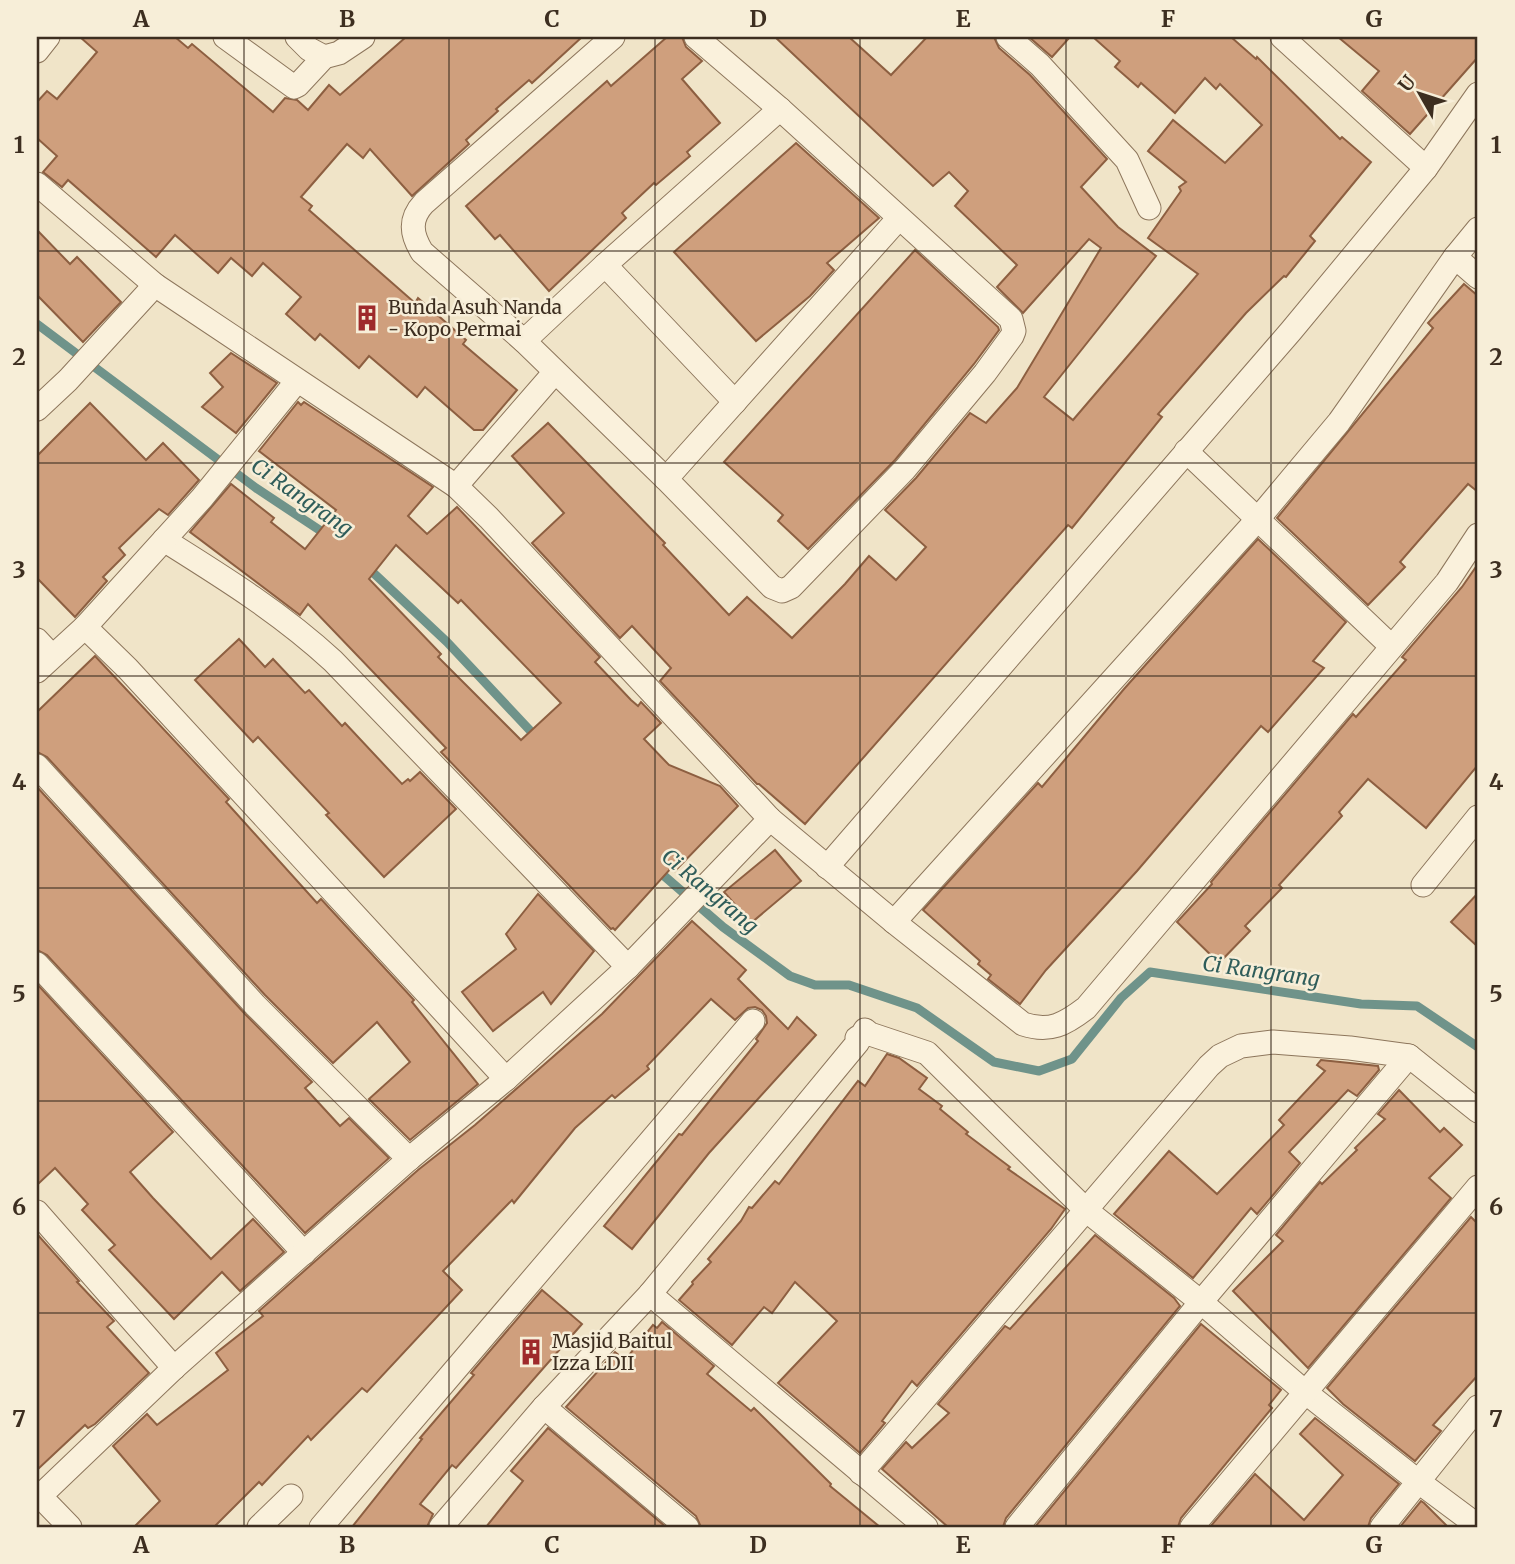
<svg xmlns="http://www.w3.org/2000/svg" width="1515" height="1564" font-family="Merriweather,serif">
<rect width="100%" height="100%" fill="#f0e4c8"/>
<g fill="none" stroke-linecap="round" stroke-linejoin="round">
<g stroke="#6f938a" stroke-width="9">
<path d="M 37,324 L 256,488 L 330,537"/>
<path d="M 365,565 L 447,642 L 538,739"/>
<path d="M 655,868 L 723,927 L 790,976 L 815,985 L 849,985 L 917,1008 L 994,1062 L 1039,1071 L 1072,1059 L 1121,998 L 1150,972 L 1361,1004 L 1417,1006 L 1478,1047"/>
</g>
</g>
<g fill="#cf9f7d" stroke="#8d5f41" stroke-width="2" fill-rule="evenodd">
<path d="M 80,37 L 175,37 L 188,48 L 192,44 L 273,112 L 285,98 L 297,100 L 308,110 L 329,85 L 340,95 L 406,37 L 582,37 L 532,83 L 529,80 L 496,109 L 498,111 L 466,140 L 469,144 L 412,196 L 370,149 L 363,158 L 347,144 L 301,197 L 312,206 L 309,210 L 415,303 L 418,298 L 466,340 L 463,344 L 517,390 L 483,430 L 474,430 L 425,387 L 417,397 L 369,356 L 359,368 L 320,334 L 315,340 L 286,314 L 301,297 L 263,263 L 252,276 L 231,258 L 218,273 L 175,235 L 156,257 L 68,180 L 62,187 L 43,172 L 57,156 L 37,138 L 37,102 L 47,91 L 57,99 L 97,52 Z"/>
<path d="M 667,37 L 682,37 L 686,47 L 702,61 L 682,79 L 720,123 L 687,152 L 690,156 L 656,185 L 654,183 L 622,213 L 626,218 L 549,291 L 500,235 L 495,239 L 466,206 L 607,81 L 611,86 Z"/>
<path d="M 775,37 L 849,37 L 891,75 L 927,37 L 994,37 L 999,48 L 1030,75 L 1107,159 L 1081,187 L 1118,227 L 1156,256 L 1044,397 L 1073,420 L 1198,274 L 1148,238 L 1181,191 L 1179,187 L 1186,182 L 1148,151 L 1173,120 L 1225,163 L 1262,125 L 1220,84 L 1216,89 L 1205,78 L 1175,113 L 1141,83 L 1138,87 L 1115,67 L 1120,61 L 1093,37 L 1231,37 L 1256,59 L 1257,57 L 1340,139 L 1342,137 L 1371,162 L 1310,236 L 1315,241 L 1286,277 L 1284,276 L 1246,313 L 1158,414 L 1162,417 L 1072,528 L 1068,525 L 805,824 L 759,784 L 757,784 L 660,681 L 671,668 L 632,626 L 620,638 L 532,543 L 564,513 L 512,456 L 548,423 L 665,543 L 663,545 L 729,615 L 747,597 L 792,638 L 845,584 L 869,556 L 896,580 L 926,547 L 885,510 L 916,478 L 970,413 L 986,423 L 1017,388 L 1101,248 L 1089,239 L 1023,313 L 997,287 L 1017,265 L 955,206 L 968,191 L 949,172 L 933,186 Z"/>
<path d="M 1029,37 L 1070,37 L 1052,57 Z"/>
<path d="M 1338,37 L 1478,37 L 1478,57 L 1410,134 L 1362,91 L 1379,71 Z"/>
<path d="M 796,143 L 879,218 L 827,263 L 834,270 L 810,296 L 756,341 L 674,252 Z"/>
<path d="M 37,230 L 70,264 L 77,257 L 121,302 L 83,342 L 37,295 Z"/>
<path d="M 915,250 L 998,327 L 999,330 L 974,364 L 895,460 L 808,549 L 778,521 L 783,515 L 724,462 Z"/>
<path d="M 1464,284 L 1478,296 L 1478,492 L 1468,484 L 1400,562 L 1405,567 L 1368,605 L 1277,518 L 1433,328 L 1428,323 Z"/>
<path d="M 231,353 L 277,383 L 236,433 L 202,407 L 223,387 L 210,373 Z"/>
<path d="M 298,402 L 301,405 L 304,402 L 433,487 L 408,516 L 427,534 L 457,507 L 600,657 L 595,662 L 631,700 L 638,706 L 641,702 L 661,723 L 644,739 L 669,765 L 720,786 L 738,806 L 675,871 L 672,867 L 615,930 L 613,928 L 611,929 L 441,752 L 446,748 L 308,604 L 300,615 L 190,532 L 231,484 L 274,518 L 271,522 L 305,549 L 336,510 L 259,451 ZM 396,545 L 458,603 L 461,600 L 561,703 L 521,740 L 438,657 L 441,654 L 369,579 Z"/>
<path d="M 90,403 L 146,460 L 163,443 L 199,480 L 168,515 L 159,509 L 119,548 L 125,555 L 103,577 L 107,581 L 75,617 L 37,578 L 37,456 Z"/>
<path d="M 1258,539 L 1346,622 L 1313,661 L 1324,668 L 1268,732 L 1261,726 L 1137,871 L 1046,970 L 1020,1004 L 988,979 L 991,975 L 978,964 L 980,961 L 923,910 L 1038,783 L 1042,787 L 1124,689 Z"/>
<path d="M 1478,564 L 1478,765 L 1426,828 L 1368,779 L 1339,812 L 1342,816 L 1279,885 L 1282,888 L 1245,926 L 1250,931 L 1219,963 L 1177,922 L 1212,884 L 1211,882 L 1353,714 L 1356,717 L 1406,660 L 1402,657 L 1462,587 Z"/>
<path d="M 239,639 L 265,667 L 273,659 L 305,693 L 309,690 L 342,726 L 345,723 L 402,784 L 408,779 L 410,781 L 420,772 L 456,809 L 384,877 L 326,815 L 329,813 L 258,737 L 253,742 L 195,680 Z"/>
<path d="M 95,656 L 229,799 L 226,802 L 317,903 L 321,899 L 414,1000 L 412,1002 L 478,1084 L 410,1140 L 369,1099 L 410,1062 L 377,1022 L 333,1063 L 265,995 L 47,757 L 37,752 L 37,712 Z"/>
<path d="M 37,787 L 245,1014 L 312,1082 L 305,1088 L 340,1126 L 349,1118 L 389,1158 L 305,1233 L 47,955 L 37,950 Z"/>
<path d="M 775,850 L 801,881 L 751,923 L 724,892 Z"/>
<path d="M 1478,893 L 1478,947 L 1451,922 Z"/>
<path d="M 538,894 L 594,951 L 551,1004 L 543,992 L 493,1031 L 462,992 L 516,949 L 506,934 Z"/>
<path d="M 692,921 L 746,970 L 738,979 L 788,1029 L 797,1017 L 816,1035 L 709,1153 L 632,1249 L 604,1226 L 679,1134 L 682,1135 L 758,1041 L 756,1039 L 767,1023 L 766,1016 L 762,1010 L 755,1007 L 748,1008 L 735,1020 L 711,999 L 647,1066 L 649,1069 L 615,1098 L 612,1095 L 575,1128 L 514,1203 L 512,1200 L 443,1271 L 462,1290 L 367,1392 L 362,1388 L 311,1440 L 308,1436 L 262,1485 L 259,1482 L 214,1527 L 134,1527 L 160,1501 L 113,1446 L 147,1414 L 157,1425 L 228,1370 L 216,1353 L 263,1316 L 259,1311 L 418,1170 L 475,1125 L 602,1014 Z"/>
<path d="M 37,984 L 173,1132 L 130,1172 L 153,1198 L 211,1259 L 253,1219 L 284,1252 L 240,1291 L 222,1272 L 174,1319 L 109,1250 L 115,1245 L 82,1210 L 88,1204 L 55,1168 L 37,1185 Z"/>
<path d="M 887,1054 L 899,1058 L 927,1078 L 919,1089 L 942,1106 L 940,1109 L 968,1132 L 966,1134 L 1010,1167 L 1008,1169 L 1065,1209 L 1051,1229 L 917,1386 L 912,1381 L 882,1421 L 885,1423 L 860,1453 L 778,1383 L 837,1321 L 795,1282 L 772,1313 L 764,1307 L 732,1345 L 679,1300 L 693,1284 L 692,1282 L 711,1262 L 708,1259 L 741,1221 L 749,1207 L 752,1208 L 775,1181 L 779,1184 L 858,1081 L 865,1086 Z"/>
<path d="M 1321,1060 L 1378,1066 L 1379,1070 L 1357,1096 L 1348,1090 L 1289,1152 L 1300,1163 L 1257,1214 L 1251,1208 L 1193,1278 L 1114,1214 L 1169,1151 L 1217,1194 L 1284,1125 L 1279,1120 L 1325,1071 L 1317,1065 Z"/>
<path d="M 1399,1090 L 1440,1132 L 1444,1128 L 1462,1145 L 1429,1178 L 1451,1198 L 1308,1368 L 1233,1291 L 1283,1241 L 1276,1235 L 1320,1182 L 1322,1184 L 1357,1150 L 1355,1148 L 1385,1119 L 1378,1114 Z"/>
<path d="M 1471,1217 L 1478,1224 L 1478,1375 L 1433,1425 L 1441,1431 L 1415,1461 L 1343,1404 L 1327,1388 Z"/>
<path d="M 37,1234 L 79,1281 L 77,1282 L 114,1321 L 107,1327 L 149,1373 L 95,1424 L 88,1428 L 85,1425 L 37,1470 Z"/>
<path d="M 1095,1235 L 1174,1298 L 1180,1306 L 1006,1518 L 1003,1527 L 948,1527 L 882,1469 L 906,1442 L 912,1448 L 949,1413 L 938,1404 L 1005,1326 L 1010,1329 Z"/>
<path d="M 542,1290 L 582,1324 L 456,1468 L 452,1465 L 420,1504 L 433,1514 L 427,1527 L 352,1527 L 422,1439 L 420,1438 L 474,1375 L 471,1373 Z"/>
<path d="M 662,1322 L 714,1366 L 707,1374 L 751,1411 L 754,1408 L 831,1484 L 830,1486 L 880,1527 L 701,1527 L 696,1516 L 566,1407 L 615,1352 L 625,1360 L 653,1325 L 657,1328 Z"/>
<path d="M 1201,1324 L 1281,1390 L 1269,1405 L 1272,1408 L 1181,1518 L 1178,1527 L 1035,1527 Z"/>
<path d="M 1315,1418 L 1399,1484 L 1371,1518 L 1368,1527 L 1210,1527 L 1255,1474 L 1304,1520 L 1343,1475 L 1300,1434 Z"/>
<path d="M 548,1428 L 666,1527 L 486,1527 L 523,1481 L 511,1471 Z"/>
<path d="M 1421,1501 L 1424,1503 L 1448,1527 L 1400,1527 Z"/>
</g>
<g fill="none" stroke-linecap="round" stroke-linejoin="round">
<g stroke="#8d765c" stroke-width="25">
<g id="street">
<path d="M 225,37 L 294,87 L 298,85 L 324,57 L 339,53 L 363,37"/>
<path d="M 297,37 L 309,49 L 324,57"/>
<path d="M 613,37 L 424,203 C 409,219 411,234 422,252 L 524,341 L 666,479 L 772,587 L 782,591 L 791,587 L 905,469 L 985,373 L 1012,336 L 1014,331 L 1011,319 L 780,109 L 696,37"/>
<path d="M 1008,37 L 1040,65 L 1127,160 L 1149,208"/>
<path d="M 1282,37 L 1426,168"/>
<path d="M 37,51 L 48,37"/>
<path d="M 37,184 L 155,285 L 456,486 L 489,518 L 770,819 L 894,922 L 1023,1024 C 1050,1033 1065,1024 1086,1008 L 1447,582 L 1478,535"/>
<path d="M 1455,257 L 1478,277"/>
<path d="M 605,265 L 735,402"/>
<path d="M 524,341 L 605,265 L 780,109"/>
<path d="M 37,409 L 68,380 L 155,285"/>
<path d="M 1186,451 L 1391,646"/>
<path d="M 666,479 L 899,218"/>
<path d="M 456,486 L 555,372"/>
<path d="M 164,540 C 223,577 281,613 333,661 L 628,967"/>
<path d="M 85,627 L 128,669 L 506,1079"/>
<path d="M 37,640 L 52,656"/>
<path d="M 37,671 L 85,627 L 202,498 L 297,381"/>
<path d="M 37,766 L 255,1005 L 409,1159"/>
<path d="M 827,867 L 1291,331 L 1426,168 L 1478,94"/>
<path d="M 1423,885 L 1478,817"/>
<path d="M 894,922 L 1257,520 L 1339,422 L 1455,257 L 1478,229"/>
<path d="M 37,964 L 304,1253"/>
<path d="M 37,1212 L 174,1368"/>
<path d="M 650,1294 L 926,1527"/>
<path d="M 544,1407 L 687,1527"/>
<path d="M 861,1473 L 1209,1066 L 1220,1056 L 1241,1046 L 1273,1042 L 1350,1048 L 1409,1056 L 1478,1111"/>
<path d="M 37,1493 L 70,1527"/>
<path d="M 37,1499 L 174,1368 L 409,1159 L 506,1079 L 628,967 L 770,819"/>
<path d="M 259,1527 L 291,1496"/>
<path d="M 321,1527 L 753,1021"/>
<path d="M 441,1527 L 544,1407 L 650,1294 L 858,1042 L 857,1038 L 862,1035 L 865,1030 L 870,1034 L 927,1053 L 1087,1211 L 1201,1302 L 1305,1392 L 1419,1482 L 1478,1526"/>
<path d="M 1017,1527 L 1201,1302 L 1409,1056"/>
<path d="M 1192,1527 L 1478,1187"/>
<path d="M 1382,1527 L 1478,1407"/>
</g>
</g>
<use href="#street" stroke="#faf1dc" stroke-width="23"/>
</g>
<path fill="none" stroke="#3d2e20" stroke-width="2" stroke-opacity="0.55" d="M 244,37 L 244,1527M 449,37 L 449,1527M 655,37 L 655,1527M 860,37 L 860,1527M 1066,37 L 1066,1527M 1271,37 L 1271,1527M 37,251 L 1478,251M 37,463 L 1478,463M 37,676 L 1478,676M 37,888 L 1478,888M 37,1101 L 1478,1101M 37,1313 L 1478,1313"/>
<defs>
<g id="building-bare" transform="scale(2.1)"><path d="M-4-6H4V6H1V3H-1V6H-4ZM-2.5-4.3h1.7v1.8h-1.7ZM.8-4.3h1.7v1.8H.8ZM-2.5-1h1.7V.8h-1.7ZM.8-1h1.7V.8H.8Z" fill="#9e2a2b" stroke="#f7eed8" stroke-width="2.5" paint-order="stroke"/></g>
</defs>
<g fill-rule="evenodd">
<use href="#building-bare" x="367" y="318"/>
<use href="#building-bare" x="531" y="1352"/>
</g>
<g text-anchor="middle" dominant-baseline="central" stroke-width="5" stroke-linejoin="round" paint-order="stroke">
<g font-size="19" fill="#3d2e20" stroke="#f7eed8" text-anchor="start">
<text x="388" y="307">Bunda Asuh Nanda<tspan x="388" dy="22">- Kopo Permai</tspan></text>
<text x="552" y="1341">Masjid Baitul<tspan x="552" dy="22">Izza LDII</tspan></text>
</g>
<g font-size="21" font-style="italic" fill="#2f5d5a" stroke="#f7eed8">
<text transform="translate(302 497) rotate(35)">Ci Rangrang</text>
<text transform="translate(710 891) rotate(40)">Ci Rangrang</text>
<text transform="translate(1261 971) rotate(8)">Ci Rangrang</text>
</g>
</g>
<rect width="1515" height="1564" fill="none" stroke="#f7eed8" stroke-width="77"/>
<g transform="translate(1420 94) rotate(309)" stroke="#f7eed8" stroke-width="5" paint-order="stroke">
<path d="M0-5L12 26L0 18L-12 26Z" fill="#3d2e20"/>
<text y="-10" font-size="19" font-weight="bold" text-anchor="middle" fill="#3d2e20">U</text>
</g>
<rect x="38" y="38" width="1438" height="1488" fill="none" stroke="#3d2e20" stroke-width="2.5"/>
<g font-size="23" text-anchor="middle" font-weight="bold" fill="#3d2e20">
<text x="141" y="27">A</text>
<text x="347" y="27">B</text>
<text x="552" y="27">C</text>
<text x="758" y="27">D</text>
<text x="963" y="27">E</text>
<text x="1168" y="27">F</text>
<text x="1374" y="27">G</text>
<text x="19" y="153">1</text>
<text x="1496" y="153">1</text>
<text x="19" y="365">2</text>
<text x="1496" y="365">2</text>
<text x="19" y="578">3</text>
<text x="1496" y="578">3</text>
<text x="19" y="790">4</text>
<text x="1496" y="790">4</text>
<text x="19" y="1002">5</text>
<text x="1496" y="1002">5</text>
<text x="19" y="1215">6</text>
<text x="1496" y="1215">6</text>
<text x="19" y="1427">7</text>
<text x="1496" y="1427">7</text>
<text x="141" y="1553">A</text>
<text x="347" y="1553">B</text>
<text x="552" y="1553">C</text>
<text x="758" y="1553">D</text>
<text x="963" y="1553">E</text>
<text x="1168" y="1553">F</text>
<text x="1374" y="1553">G</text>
</g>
</svg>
